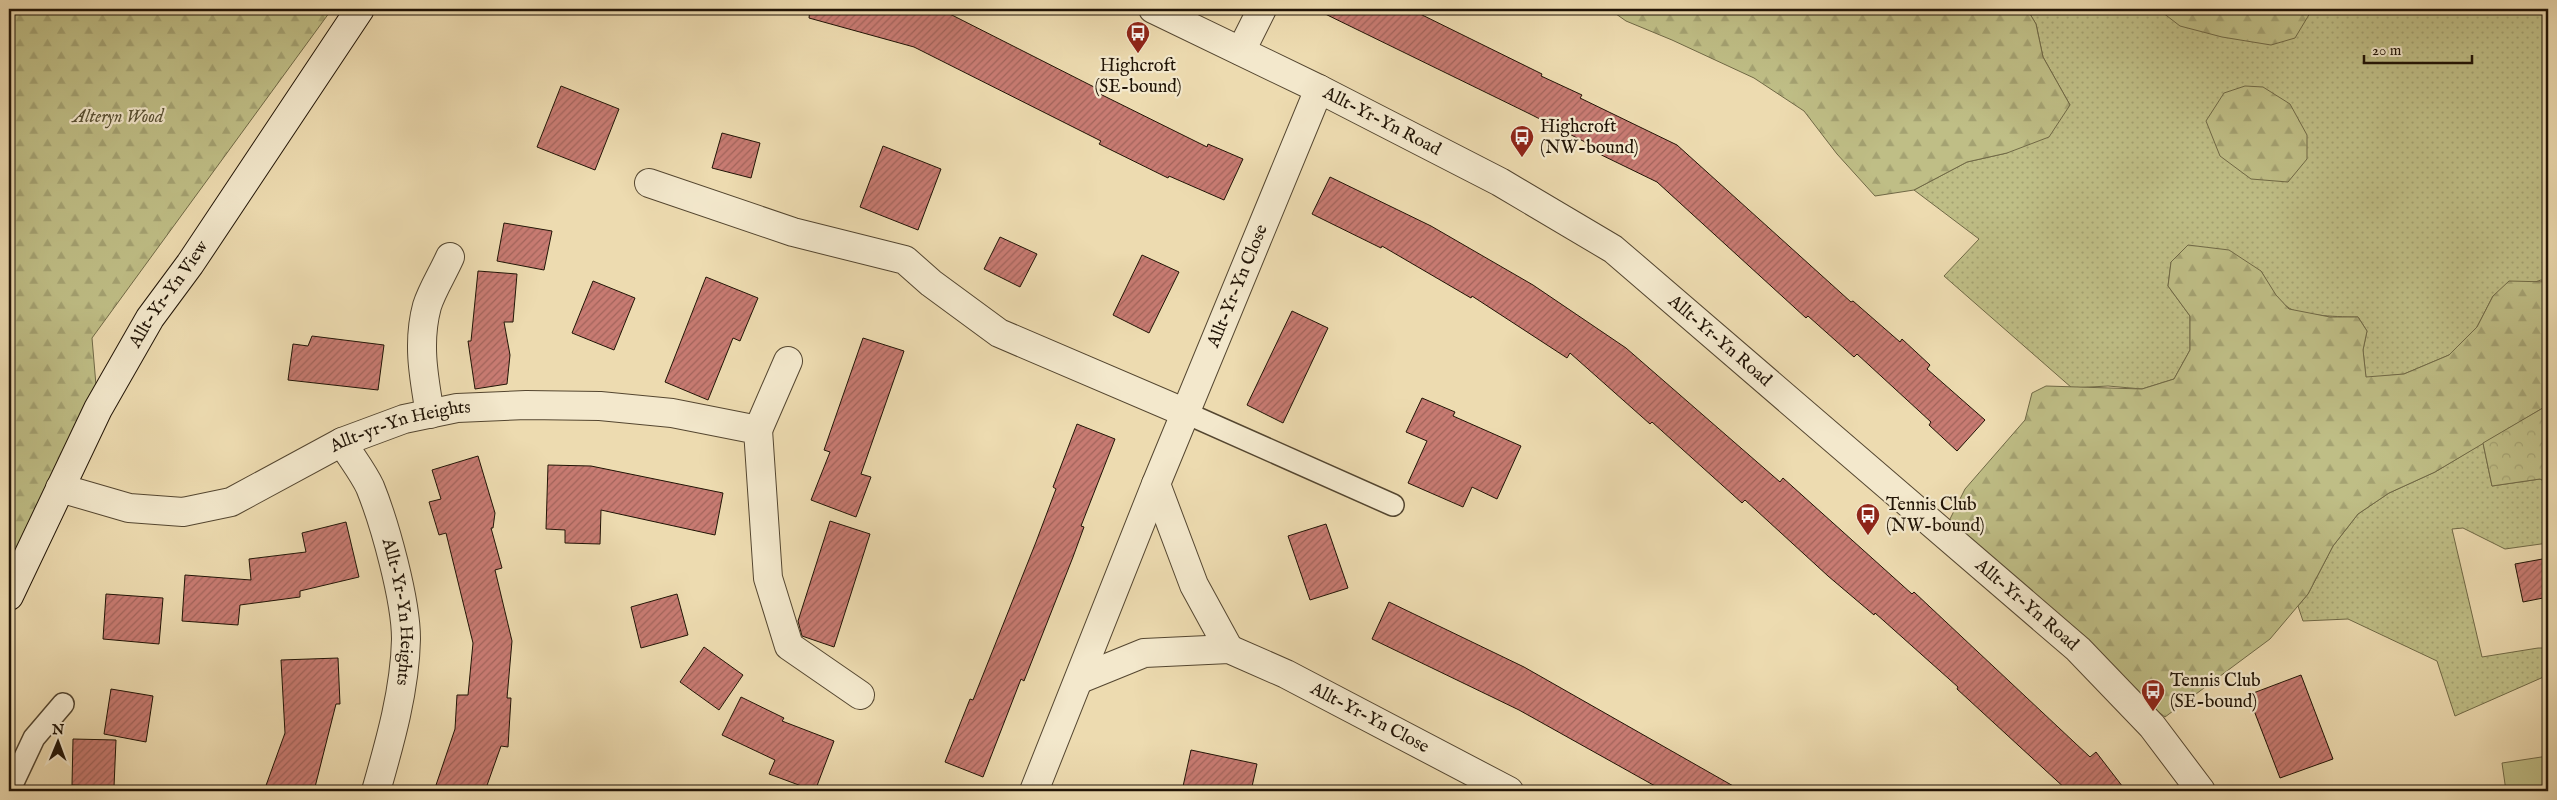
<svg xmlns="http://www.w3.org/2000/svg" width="2557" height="800" font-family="'IM FELL English',serif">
<defs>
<pattern id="grass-dots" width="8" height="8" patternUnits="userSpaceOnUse" patternTransform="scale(1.25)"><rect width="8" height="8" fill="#bfbe86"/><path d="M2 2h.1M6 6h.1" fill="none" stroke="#a4a272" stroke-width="1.8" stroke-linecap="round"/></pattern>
<pattern id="forest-firs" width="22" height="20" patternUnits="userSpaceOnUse" patternTransform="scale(1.25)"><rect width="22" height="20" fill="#bfbe86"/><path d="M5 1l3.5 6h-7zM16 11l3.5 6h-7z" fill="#a4a272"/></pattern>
<pattern id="park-crowns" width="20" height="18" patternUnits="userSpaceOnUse" patternTransform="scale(1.25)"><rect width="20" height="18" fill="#bfbe86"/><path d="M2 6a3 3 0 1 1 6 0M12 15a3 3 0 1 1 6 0" fill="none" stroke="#a4a272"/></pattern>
<pattern id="building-hatch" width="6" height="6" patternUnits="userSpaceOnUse" patternTransform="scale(1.25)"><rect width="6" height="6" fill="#c87b72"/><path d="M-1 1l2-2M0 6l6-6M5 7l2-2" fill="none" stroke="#a2645c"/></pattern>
</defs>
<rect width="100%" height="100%" fill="#eddbb0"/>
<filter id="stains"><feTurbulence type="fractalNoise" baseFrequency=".004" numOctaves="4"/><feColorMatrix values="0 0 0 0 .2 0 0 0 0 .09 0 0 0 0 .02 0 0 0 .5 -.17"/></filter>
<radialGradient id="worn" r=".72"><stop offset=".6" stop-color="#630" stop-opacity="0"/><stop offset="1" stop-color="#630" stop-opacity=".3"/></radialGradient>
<g fill="url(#grass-dots)" stroke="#706946">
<path d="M 2027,9 L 2548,9 L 2548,282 L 2541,280 L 2493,296 L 2477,327 L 2449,355 L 2404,374 L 2366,378 L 2363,350 L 2367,331 L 2358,317 C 2343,317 2301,316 2289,308 C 2276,300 2268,283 2261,271 L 2171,262 L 2168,286 L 2190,316 L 2190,350 L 2174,379 L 2142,389 L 2108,386 L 2072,388 L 1944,276 L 1979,239 L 1914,190 L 1967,162 L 2007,153 L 2070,105 L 2043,57 L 2036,24 Z"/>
<path d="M 2483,443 L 2492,486 L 2540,479 L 2548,483 L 2548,543 L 2505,549 L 2463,528 L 2452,529 L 2482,657 L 2538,648 L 2548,648 L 2548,675 L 2455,716 L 2437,661 L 2348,619 L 2303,621 L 2298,606 L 2308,594 L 2333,546 L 2358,514 L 2389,493 L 2435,472 Z"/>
</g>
<g fill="url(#forest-firs)" stroke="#706946">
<path d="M 9,9 L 332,9 L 92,338 L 98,409 L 9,596 Z"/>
<path d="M 1609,9 L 2027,9 L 2036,24 L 2043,57 L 2070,105 L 2049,137 L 2007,153 L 1967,162 L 1914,190 L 1875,196 L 1837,154 L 1804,111 L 1754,78 L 1672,40 L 1626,21 Z"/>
<path d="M 2158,9 L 2309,9 L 2310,13 L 2295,38 L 2271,45 L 2222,37 L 2180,26 Z"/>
<path d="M 2245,86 L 2263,87 L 2290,104 L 2307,135 L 2307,159 L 2288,182 L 2251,179 L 2220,156 L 2206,121 L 2224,93 Z"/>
<path d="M 2188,245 L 2229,250 L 2261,271 L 2276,295 L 2289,309 L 2330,317 L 2358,317 L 2367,331 L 2363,350 L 2366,377 L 2404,374 L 2449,355 L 2477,327 L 2493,296 L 2509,281 L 2548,282 L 2548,405 L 2435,472 L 2389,493 L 2358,514 L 2333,546 L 2308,594 L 2270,639 L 2165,717 L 2078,649 L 1945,529 L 1965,489 L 2025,420 L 2032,393 L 2046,386 L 2142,389 L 2174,379 L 2190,350 L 2190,316 L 2168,286 L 2171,262 Z"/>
</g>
<path fill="url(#park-crowns)" stroke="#706946" d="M 2548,405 L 2548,483 L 2540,479 L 2492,486 L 2483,443 Z"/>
<path fill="#bfbe86" stroke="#706946" d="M 2548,756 L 2548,791 L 2506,791 L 2502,763 Z"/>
<g fill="url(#building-hatch)" stroke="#211406">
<path d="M 810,9 L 940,9 L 1096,88 L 1094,91 L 1207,147 L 1208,144 L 1243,159 L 1224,200 L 1169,176 L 1168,178 L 1099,144 L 1101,141 L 914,47 L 809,18 Z"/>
<path d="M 1315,9 L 1410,9 L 1542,74 L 1541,76 L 1582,95 L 1580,98 L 1677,145 L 1851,302 L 1853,301 L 1900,342 L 1902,339 L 1930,365 L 1927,369 L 1985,420 L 1957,451 L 1929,425 L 1931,422 L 1857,354 L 1854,357 L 1808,316 L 1806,318 L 1657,182 L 1585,147 L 1587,143 L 1530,114 Z"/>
<path d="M 561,86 L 619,109 L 595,170 L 537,147 Z"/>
<path d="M 722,133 L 760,143 L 751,178 L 712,168 Z"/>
<path d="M 883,146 L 941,169 L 918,230 L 860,207 Z"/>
<path d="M 1330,177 L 1431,226 L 1533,285 L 1626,348 L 1780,482 L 1783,478 L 1912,594 L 1914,592 L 2090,757 L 2096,752 L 2126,791 L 2068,791 L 1957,689 L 1958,687 L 1875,613 L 1874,615 L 1828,576 L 1745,500 L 1742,503 L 1652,422 L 1650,424 L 1570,353 L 1567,358 L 1472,296 L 1471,298 L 1382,246 L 1381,248 L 1312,214 Z"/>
<path d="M 504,223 L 552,231 L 544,270 L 497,261 Z"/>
<path d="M 1000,237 L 1037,254 L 1020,287 L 984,269 Z"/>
<path d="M 1142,255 L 1179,272 L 1149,333 L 1113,315 Z"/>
<path d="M 478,271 L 517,274 L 513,322 L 504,322 L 510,355 L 507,384 L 475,389 L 468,341 L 471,341 Z"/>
<path d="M 706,277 L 758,298 L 740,341 L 733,338 L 708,400 L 665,382 Z"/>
<path d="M 593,281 L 635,298 L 614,350 L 572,333 Z"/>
<path d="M 1292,311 L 1328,328 L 1283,423 L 1247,405 Z"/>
<path d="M 312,336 L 384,345 L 378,390 L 288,380 L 293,344 L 308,346 Z"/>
<path d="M 863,338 L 904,351 L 861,474 L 871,477 L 856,517 L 811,500 L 830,452 L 824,450 Z"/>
<path d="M 1422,398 L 1455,412 L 1453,416 L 1521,446 L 1497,499 L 1472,487 L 1463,507 L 1408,483 L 1427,441 L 1406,432 Z"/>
<path d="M 1077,424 L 1115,439 L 1081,526 L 1084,527 L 1073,557 L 1024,681 L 1021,679 L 983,777 L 945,762 L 970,699 L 973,700 L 1036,542 L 1056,489 L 1053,487 Z"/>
<path d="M 478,456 L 495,513 L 493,528 L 491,528 L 502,568 L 495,570 L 512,641 L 507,698 L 511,698 L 508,747 L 501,746 L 485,791 L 434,791 L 455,729 L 457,695 L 468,695 L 473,643 L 446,533 L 439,535 L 429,502 L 441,499 L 432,470 Z"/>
<path d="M 548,465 L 591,466 L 723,493 L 715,535 L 601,510 L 600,544 L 565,543 L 565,530 L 546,529 Z"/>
<path d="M 830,521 L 870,534 L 834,647 L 802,636 L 798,621 Z"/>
<path d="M 346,522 L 359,577 L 300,591 L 300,597 L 240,605 L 238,625 L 182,621 L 185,575 L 251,580 L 249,559 L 306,552 L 302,533 Z"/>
<path d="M 1326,524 L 1348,588 L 1310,600 L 1288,536 Z"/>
<path d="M 2548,558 L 2548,597 L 2523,602 L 2515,564 Z"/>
<path d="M 106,594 L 163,598 L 159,644 L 103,639 Z"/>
<path d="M 677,594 L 688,635 L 641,648 L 631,607 Z"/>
<path d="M 1389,602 L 1524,667 L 1742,791 L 1664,791 L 1519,710 L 1372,639 Z"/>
<path d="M 704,647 L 743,675 L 719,710 L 680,682 Z"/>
<path d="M 338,658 L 340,704 L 336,704 L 314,791 L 264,791 L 285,733 L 281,660 Z"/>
<path d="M 2301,675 L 2333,759 L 2280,778 L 2248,695 Z"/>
<path d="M 111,689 L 153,696 L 146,742 L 104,734 Z"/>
<path d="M 741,697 L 784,718 L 782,721 L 834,741 L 815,791 L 769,774 L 775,760 L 722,735 Z"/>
<path d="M 73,739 L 116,740 L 114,787 L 72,785 Z"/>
<path d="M 1191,750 L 1257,764 L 1251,791 L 1182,791 Z"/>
</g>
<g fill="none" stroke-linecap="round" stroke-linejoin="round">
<g stroke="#544630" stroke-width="24">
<g id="lane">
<path d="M 1186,413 L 1393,505"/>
<path d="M 9,791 L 34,738 L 63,704"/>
</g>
</g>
<g stroke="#544630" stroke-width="30">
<g id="street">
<path id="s1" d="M 1153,9 L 1319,89 L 1500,182 L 1613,249 L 2078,649 L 2152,726 L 2201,791"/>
<path d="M 1241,51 L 1262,9"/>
<path d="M 649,183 L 793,232 L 905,260 L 931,283 L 999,333 L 1186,413"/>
<path d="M 430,414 C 424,378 417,343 427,306 C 432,290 443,273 450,257"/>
<path d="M 758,430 L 788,361"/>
<path id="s2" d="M 342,442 C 351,457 363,472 370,487 C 385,524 406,600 406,639 C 405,690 390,742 376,791"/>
<path id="s3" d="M 60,488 L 129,508 L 183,512 L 231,502 L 342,442 L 404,419 L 457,408 L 526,405 L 600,406 L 672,413 L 758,430 L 768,578 L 789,646 L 860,695"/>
<path id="s4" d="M 1229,649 L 1194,585 L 1156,484 L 1319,89"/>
<path id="s5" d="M 1080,679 L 1144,653 L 1229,649 L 1286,674 L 1509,791"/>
<path d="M 1034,791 L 1156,484"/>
</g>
</g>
<g stroke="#211406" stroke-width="30">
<g id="secondary">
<path id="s6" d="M 9,596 L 98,409 L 150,318 L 190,264 L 360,9"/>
</g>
</g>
<use href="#lane" stroke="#f3e8cc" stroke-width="21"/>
<use href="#street" stroke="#f3e8cc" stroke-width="28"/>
<use href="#secondary" stroke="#f3e8cc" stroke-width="28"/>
</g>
<defs>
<g id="bus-pin" transform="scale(1.25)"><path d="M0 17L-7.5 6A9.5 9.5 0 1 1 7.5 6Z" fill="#8f2418" stroke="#f3e8cc"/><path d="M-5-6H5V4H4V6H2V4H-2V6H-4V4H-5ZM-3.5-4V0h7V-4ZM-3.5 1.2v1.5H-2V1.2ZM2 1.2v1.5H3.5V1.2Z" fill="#fff"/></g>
</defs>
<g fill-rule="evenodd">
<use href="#bus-pin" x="1138" y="33"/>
<use href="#bus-pin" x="1522" y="137"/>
<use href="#bus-pin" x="1868" y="515"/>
<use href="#bus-pin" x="2153" y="691"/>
</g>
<g text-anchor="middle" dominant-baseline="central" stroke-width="4.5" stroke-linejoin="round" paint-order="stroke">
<g font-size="18" fill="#211406" stroke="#f3e8cc" text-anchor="start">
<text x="1138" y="66" text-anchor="middle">Highcroft<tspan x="1138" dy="21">(SE-bound)</tspan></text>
<text x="1540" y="127">Highcroft<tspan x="1540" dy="21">(NW-bound)</tspan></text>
<text x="1886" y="505">Tennis Club<tspan x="1886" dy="21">(NW-bound)</tspan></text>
<text x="2170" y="681">Tennis Club<tspan x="2170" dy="21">(SE-bound)</tspan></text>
</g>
<g font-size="18" font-style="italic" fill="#585033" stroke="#f3e8cc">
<text x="118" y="117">Alteryn Wood</text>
</g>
<g font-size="18" fill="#211406" stroke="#f3e8cc">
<text stroke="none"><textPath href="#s1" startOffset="255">Allt-Yr-Yn Road</textPath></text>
<text stroke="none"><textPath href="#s4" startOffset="395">Allt-Yr-Yn Close</textPath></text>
<text stroke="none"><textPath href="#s6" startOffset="342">Allt-Yr-Yn View</textPath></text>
<text stroke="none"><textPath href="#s1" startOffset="660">Allt-Yr-Yn Road</textPath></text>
<text stroke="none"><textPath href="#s3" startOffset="362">Allt-yr-Yn Heights</textPath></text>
<text stroke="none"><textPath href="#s1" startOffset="1065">Allt-Yr-Yn Road</textPath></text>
<text stroke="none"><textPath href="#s2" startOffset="182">Allt-Yr-Yn Heights</textPath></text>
<text stroke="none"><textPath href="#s5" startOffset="311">Allt-Yr-Yn Close</textPath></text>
</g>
</g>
<rect width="2557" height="800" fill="none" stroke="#eddbb0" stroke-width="30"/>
<rect x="10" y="10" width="2537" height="780" fill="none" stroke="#211406" stroke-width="2.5"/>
<rect x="15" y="15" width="2527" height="770" fill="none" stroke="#211406"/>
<g transform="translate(58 742) rotate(1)" stroke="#f3e8cc" stroke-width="4" paint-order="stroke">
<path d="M0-4L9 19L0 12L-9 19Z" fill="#211406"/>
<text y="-8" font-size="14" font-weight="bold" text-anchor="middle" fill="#211406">N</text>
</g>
<path d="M2364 55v8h108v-8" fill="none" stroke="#211406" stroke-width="2.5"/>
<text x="2372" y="55" font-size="15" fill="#211406" stroke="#f3e8cc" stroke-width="4" paint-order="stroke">20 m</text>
<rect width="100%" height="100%" filter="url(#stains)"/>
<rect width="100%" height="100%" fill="url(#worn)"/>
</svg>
